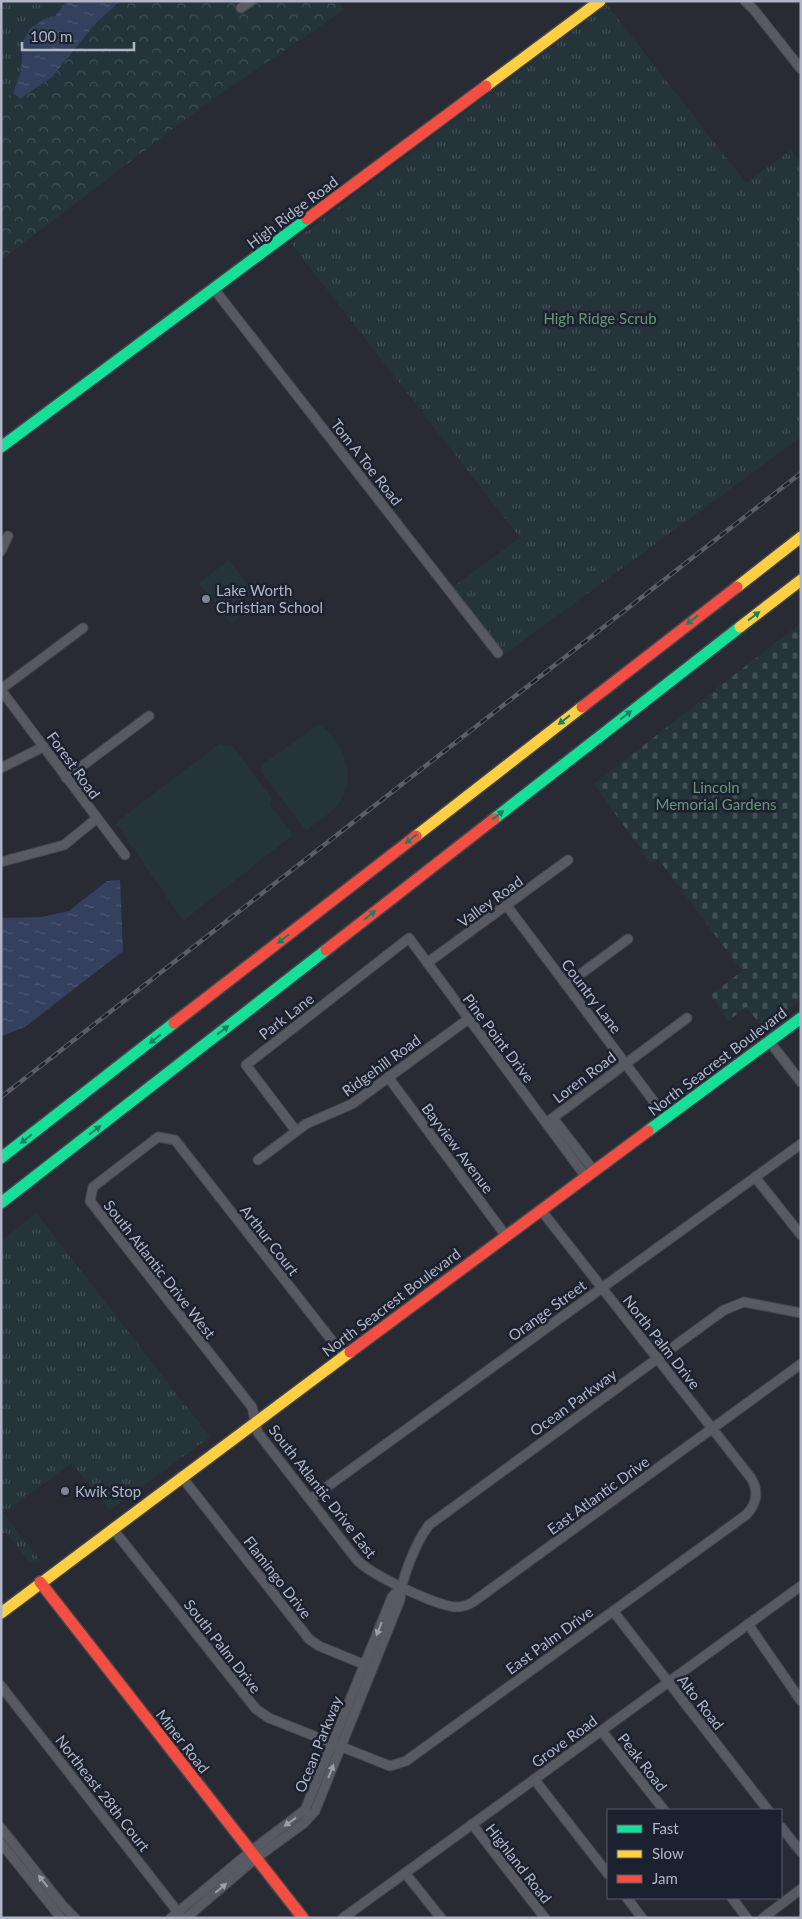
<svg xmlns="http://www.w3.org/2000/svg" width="802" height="1919" font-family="Lato,sans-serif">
<defs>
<pattern id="grass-tufts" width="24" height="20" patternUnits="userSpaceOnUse" patternTransform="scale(1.25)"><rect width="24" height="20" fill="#25343a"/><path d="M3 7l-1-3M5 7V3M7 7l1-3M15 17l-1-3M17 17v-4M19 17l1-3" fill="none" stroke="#424f55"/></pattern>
<pattern id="forest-crowns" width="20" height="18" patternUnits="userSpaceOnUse" patternTransform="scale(1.25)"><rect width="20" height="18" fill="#25343a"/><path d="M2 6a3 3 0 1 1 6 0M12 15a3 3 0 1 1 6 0" fill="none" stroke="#424f55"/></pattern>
<pattern id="cemetery-stones" width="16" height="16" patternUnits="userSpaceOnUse" patternTransform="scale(1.25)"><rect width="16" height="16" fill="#25343a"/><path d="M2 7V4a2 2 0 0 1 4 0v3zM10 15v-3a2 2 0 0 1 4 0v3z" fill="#424f55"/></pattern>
<pattern id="water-ripples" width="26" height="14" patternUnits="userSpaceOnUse" patternTransform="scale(1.25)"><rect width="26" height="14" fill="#34405d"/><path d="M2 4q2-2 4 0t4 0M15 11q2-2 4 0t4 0" fill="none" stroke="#4f5973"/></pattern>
</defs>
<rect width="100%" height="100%" fill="#282b34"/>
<g fill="url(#grass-tufts)">
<path d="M 1,1 L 120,1 L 61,69 L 1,99 Z"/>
<path d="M 607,5 L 746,183 L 791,150 L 801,163 L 801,437 L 505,654 L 453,587 L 520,538 L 291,243 Z"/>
<path d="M 36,1213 L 210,1437 L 110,1510 L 72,1463 L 3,1513 L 41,1562 L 30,1563 L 6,1533 L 1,1533 L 1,1241 Z"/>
</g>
<path fill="url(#forest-crowns)" d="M 120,1 L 338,1 L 344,10 L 211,100 L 1,260 L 1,99 L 13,93 L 17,98 C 58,83 67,54 94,25 C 102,16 112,10 120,1 Z"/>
<path fill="url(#cemetery-stones)" d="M 801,623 L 801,1000 L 763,1028 L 746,1007 L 728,1021 L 711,995 L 742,971 L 659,860 L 650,862 L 594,784 Z"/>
<g fill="#25343a">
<path d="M 229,560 L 252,591 L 234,604 L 242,615 L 231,624 L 214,601 L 215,597 L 208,594 L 199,583 Z"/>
<path d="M 318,724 C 344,740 360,781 336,807 C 327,816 315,823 306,831 L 261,772 L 262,765 Z"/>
<path d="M 219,744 L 233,746 L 271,797 L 270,805 L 293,835 L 183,921 L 118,826 L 118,821 Z"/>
</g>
<g fill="url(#water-ripples)">
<path d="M 67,1 L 120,1 L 95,24 L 52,77 L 20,99 L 13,93 L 21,71 L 23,41 L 30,29 L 42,20 L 55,16 Z"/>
<path d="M 120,880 L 123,951 L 25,1027 L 2,1036 L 1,918 L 42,917 L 69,911 L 107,881 Z"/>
</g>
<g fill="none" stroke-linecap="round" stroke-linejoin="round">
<g stroke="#44464d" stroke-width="11">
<g id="street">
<path d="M 745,1 L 755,11 L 801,69"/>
<path d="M 241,8 L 251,1"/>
<path d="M 214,289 L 498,653"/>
<path d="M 1,551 L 8,536"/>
<path d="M 1,689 L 83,628"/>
<path d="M 1,690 L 125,855"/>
<path d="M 1,768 L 43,747"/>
<path d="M 66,778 L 149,716"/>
<path d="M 1,862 L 64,845 L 96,819"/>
<path d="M 507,906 L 655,1103"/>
<path d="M 427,963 L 568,860"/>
<path d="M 567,984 L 628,939"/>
<path d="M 769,1041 L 801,1082"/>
<path d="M 388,1077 L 506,1236"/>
<path d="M 553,1118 L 594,1171"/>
<path d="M 546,1123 L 687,1018"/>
<path d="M 296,1131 L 246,1065 L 409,938 L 586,1177"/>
<path d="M 258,1160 L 306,1124 L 352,1104 L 467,1020"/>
<path d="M 755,1177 L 801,1235"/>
<path d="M 344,1356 L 175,1140 L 158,1137 L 93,1187 L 90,1201 L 252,1407 L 258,1433 L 357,1560 C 373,1576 433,1604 455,1607 C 462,1607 467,1606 473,1602 L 801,1364"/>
<path d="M 181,1476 L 309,1639 L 319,1646 L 368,1666"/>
<path d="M 310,1499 L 801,1144"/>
<path d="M 112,1528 L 256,1709 L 269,1718 L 390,1766 L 406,1761 L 746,1515 C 757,1504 759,1491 751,1478 L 541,1210"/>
<path d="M 613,1611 L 768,1810"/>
<path d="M 748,1624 L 801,1701"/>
<path d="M 1,1686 L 181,1916"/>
<path d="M 601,1730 L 664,1810"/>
<path d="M 534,1779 L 608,1874"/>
<path d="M 472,1824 L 545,1918"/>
<path d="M 781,1827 L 801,1852"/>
<path d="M 1,1828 L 63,1906 L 75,1918"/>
<path d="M 1,1843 L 61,1918"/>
<path d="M 405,1873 L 441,1918"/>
<path d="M 627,1898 L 642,1918"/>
<path d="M 732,1898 L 747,1918"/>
<path d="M 171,1918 L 251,1851 L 305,1810 L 392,1597 L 401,1587"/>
<path d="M 186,1918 L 256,1858 L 304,1823 L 315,1811 L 400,1600 C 401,1579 416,1542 429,1525 L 724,1310 L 744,1302 L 801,1313"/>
<path d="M 343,1918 L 801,1586"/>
<path d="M 763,1918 L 801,1889"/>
</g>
</g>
<g stroke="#44464d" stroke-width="14">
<g id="fast">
<path d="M 1,447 L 307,219"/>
<path d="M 494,819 L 740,627"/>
<path d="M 648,1131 L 801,1018"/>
<path d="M 1,1158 L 174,1023"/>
<path d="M 1,1203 L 326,950"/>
</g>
</g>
<g stroke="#44464d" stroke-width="14">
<g id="slow">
<path d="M 486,86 L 600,1"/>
<path d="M 737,587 L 801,537"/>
<path d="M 740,627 L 801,580"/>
<path d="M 416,836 L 582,707"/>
<path d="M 1,1613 L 350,1352"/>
</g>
</g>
<g stroke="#44464d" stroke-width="14">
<g id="jam">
<path d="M 307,219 L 486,86"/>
<path d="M 582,707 L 737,587"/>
<path d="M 326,950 L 494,819"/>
<path d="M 174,1023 L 416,836"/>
<path d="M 350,1352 L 648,1131"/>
<path d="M 40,1582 L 303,1918"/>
</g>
</g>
<use href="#street" stroke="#575a62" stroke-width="9"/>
<use href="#fast" stroke="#16e098" stroke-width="11"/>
<use href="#slow" stroke="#ffcf43" stroke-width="11"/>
<use href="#jam" stroke="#f24e42" stroke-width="11"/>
<g stroke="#5a5e66" stroke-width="4.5">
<path id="rail" d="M 1,1097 L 801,473"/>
</g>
<use href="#rail" stroke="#1b212f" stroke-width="2.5" stroke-dasharray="8" stroke-linecap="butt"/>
</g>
<defs><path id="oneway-solid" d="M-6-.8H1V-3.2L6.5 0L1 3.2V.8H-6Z" transform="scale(1.25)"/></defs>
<g fill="#188064">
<use href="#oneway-solid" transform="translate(754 616) rotate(-37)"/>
<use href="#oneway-solid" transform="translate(692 620) rotate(142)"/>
<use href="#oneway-solid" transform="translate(626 715) rotate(-38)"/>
<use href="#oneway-solid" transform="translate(564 720) rotate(142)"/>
<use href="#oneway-solid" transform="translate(498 815) rotate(-38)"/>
<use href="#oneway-solid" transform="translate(411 839) rotate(142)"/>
<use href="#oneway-solid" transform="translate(370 915) rotate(-38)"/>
<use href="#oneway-solid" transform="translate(283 939) rotate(142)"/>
<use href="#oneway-solid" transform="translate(223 1030) rotate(-38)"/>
<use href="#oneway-solid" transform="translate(155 1039) rotate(142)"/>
<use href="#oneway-solid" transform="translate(95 1130) rotate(-38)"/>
<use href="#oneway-solid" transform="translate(26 1139) rotate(142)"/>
</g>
<g fill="#9a9fad">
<use href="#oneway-solid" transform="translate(379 1629) rotate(112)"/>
<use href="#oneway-solid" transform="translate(331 1771) rotate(-69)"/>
<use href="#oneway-solid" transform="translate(290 1822) rotate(144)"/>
<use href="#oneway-solid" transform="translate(43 1881) rotate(-128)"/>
<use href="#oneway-solid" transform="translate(221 1888) rotate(-40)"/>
</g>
<g fill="#808593" stroke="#1b212f" stroke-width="2">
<circle cx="206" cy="599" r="5"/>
<circle cx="65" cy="1491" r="5"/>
</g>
<g text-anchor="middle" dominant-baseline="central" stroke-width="5" stroke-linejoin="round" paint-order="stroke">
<g font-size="15" fill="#b0b6c6" stroke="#1b212f">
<text transform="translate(292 212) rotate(-37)">High Ridge Road</text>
<text transform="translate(367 462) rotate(52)">Tom A Toe Road</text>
<text transform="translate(74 765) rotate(54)">Forest Road</text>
<text transform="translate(490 901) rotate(-36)">Valley Road</text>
<text transform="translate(592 996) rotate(53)">Country Lane</text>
<text transform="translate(286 1016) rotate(-38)">Park Lane</text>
<text transform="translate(499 1038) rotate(53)">Pine Point Drive</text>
<text transform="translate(717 1061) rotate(-37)">North Seacrest Boulevard</text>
<text transform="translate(381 1065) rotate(-36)">Ridgehill Road</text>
<text transform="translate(584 1077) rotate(-37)">Loren Road</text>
<text transform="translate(458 1148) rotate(53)">Bayview Avenue</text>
<text transform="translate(270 1240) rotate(52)">Arthur Court</text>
<text transform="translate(160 1269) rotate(52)">South Atlantic Drive West</text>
<text transform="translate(391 1302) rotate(-37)">North Seacrest Boulevard</text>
<text transform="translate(547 1310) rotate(-36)">Orange Street</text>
<text transform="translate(662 1342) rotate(52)">North Palm Drive</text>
<text transform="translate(573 1402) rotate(-36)">Ocean Parkway</text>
<text transform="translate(323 1491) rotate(52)">South Atlantic Drive East</text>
<text transform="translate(598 1495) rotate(-36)">East Atlantic Drive</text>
<text transform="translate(278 1577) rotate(52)">Flamingo Drive</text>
<text transform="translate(549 1640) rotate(-36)">East Palm Drive</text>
<text transform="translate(223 1646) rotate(52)">South Palm Drive</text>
<text transform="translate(701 1702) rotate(52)">Alto Road</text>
<text transform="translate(183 1741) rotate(52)">Miner Road</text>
<text transform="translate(564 1741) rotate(-36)">Grove Road</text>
<text transform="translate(318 1744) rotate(-68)">Ocean Parkway</text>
<text transform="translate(643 1762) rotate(52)">Peak Road</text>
<text transform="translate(103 1793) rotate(52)">Northeast 28th Court</text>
<text transform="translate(519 1863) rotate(52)">Highland Road</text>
</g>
<g font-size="15" fill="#679778" stroke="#1b212f">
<text x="600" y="318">High Ridge Scrub</text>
<text x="716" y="787">Lincoln<tspan x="716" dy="17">Memorial Gardens</tspan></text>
</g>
<g font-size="15" fill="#b0b6c6" stroke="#1b212f" text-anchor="start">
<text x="216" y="590">Lake Worth<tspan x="216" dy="17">Christian School</tspan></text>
<text x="75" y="1491">Kwik Stop</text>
</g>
</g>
<rect width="802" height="1919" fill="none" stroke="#b0b6c6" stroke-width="5"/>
<rect x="607" y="1809" width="175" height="90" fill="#1b212f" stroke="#575d6b"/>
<rect x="617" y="1825" width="25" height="8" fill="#16e098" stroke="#575d6b"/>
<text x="652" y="1834" font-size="15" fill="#b0b6c6">Fast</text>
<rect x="617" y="1850" width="25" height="8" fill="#ffcf43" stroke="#575d6b"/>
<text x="652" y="1859" font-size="15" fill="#b0b6c6">Slow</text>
<rect x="617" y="1875" width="25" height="8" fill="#f24e42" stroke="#575d6b"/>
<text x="652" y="1884" font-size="15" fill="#b0b6c6">Jam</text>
<path d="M22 42v8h112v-8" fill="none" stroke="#b0b6c6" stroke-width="2.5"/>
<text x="30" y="42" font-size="15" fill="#b0b6c6" stroke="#1b212f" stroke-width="4" paint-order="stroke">100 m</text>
</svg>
